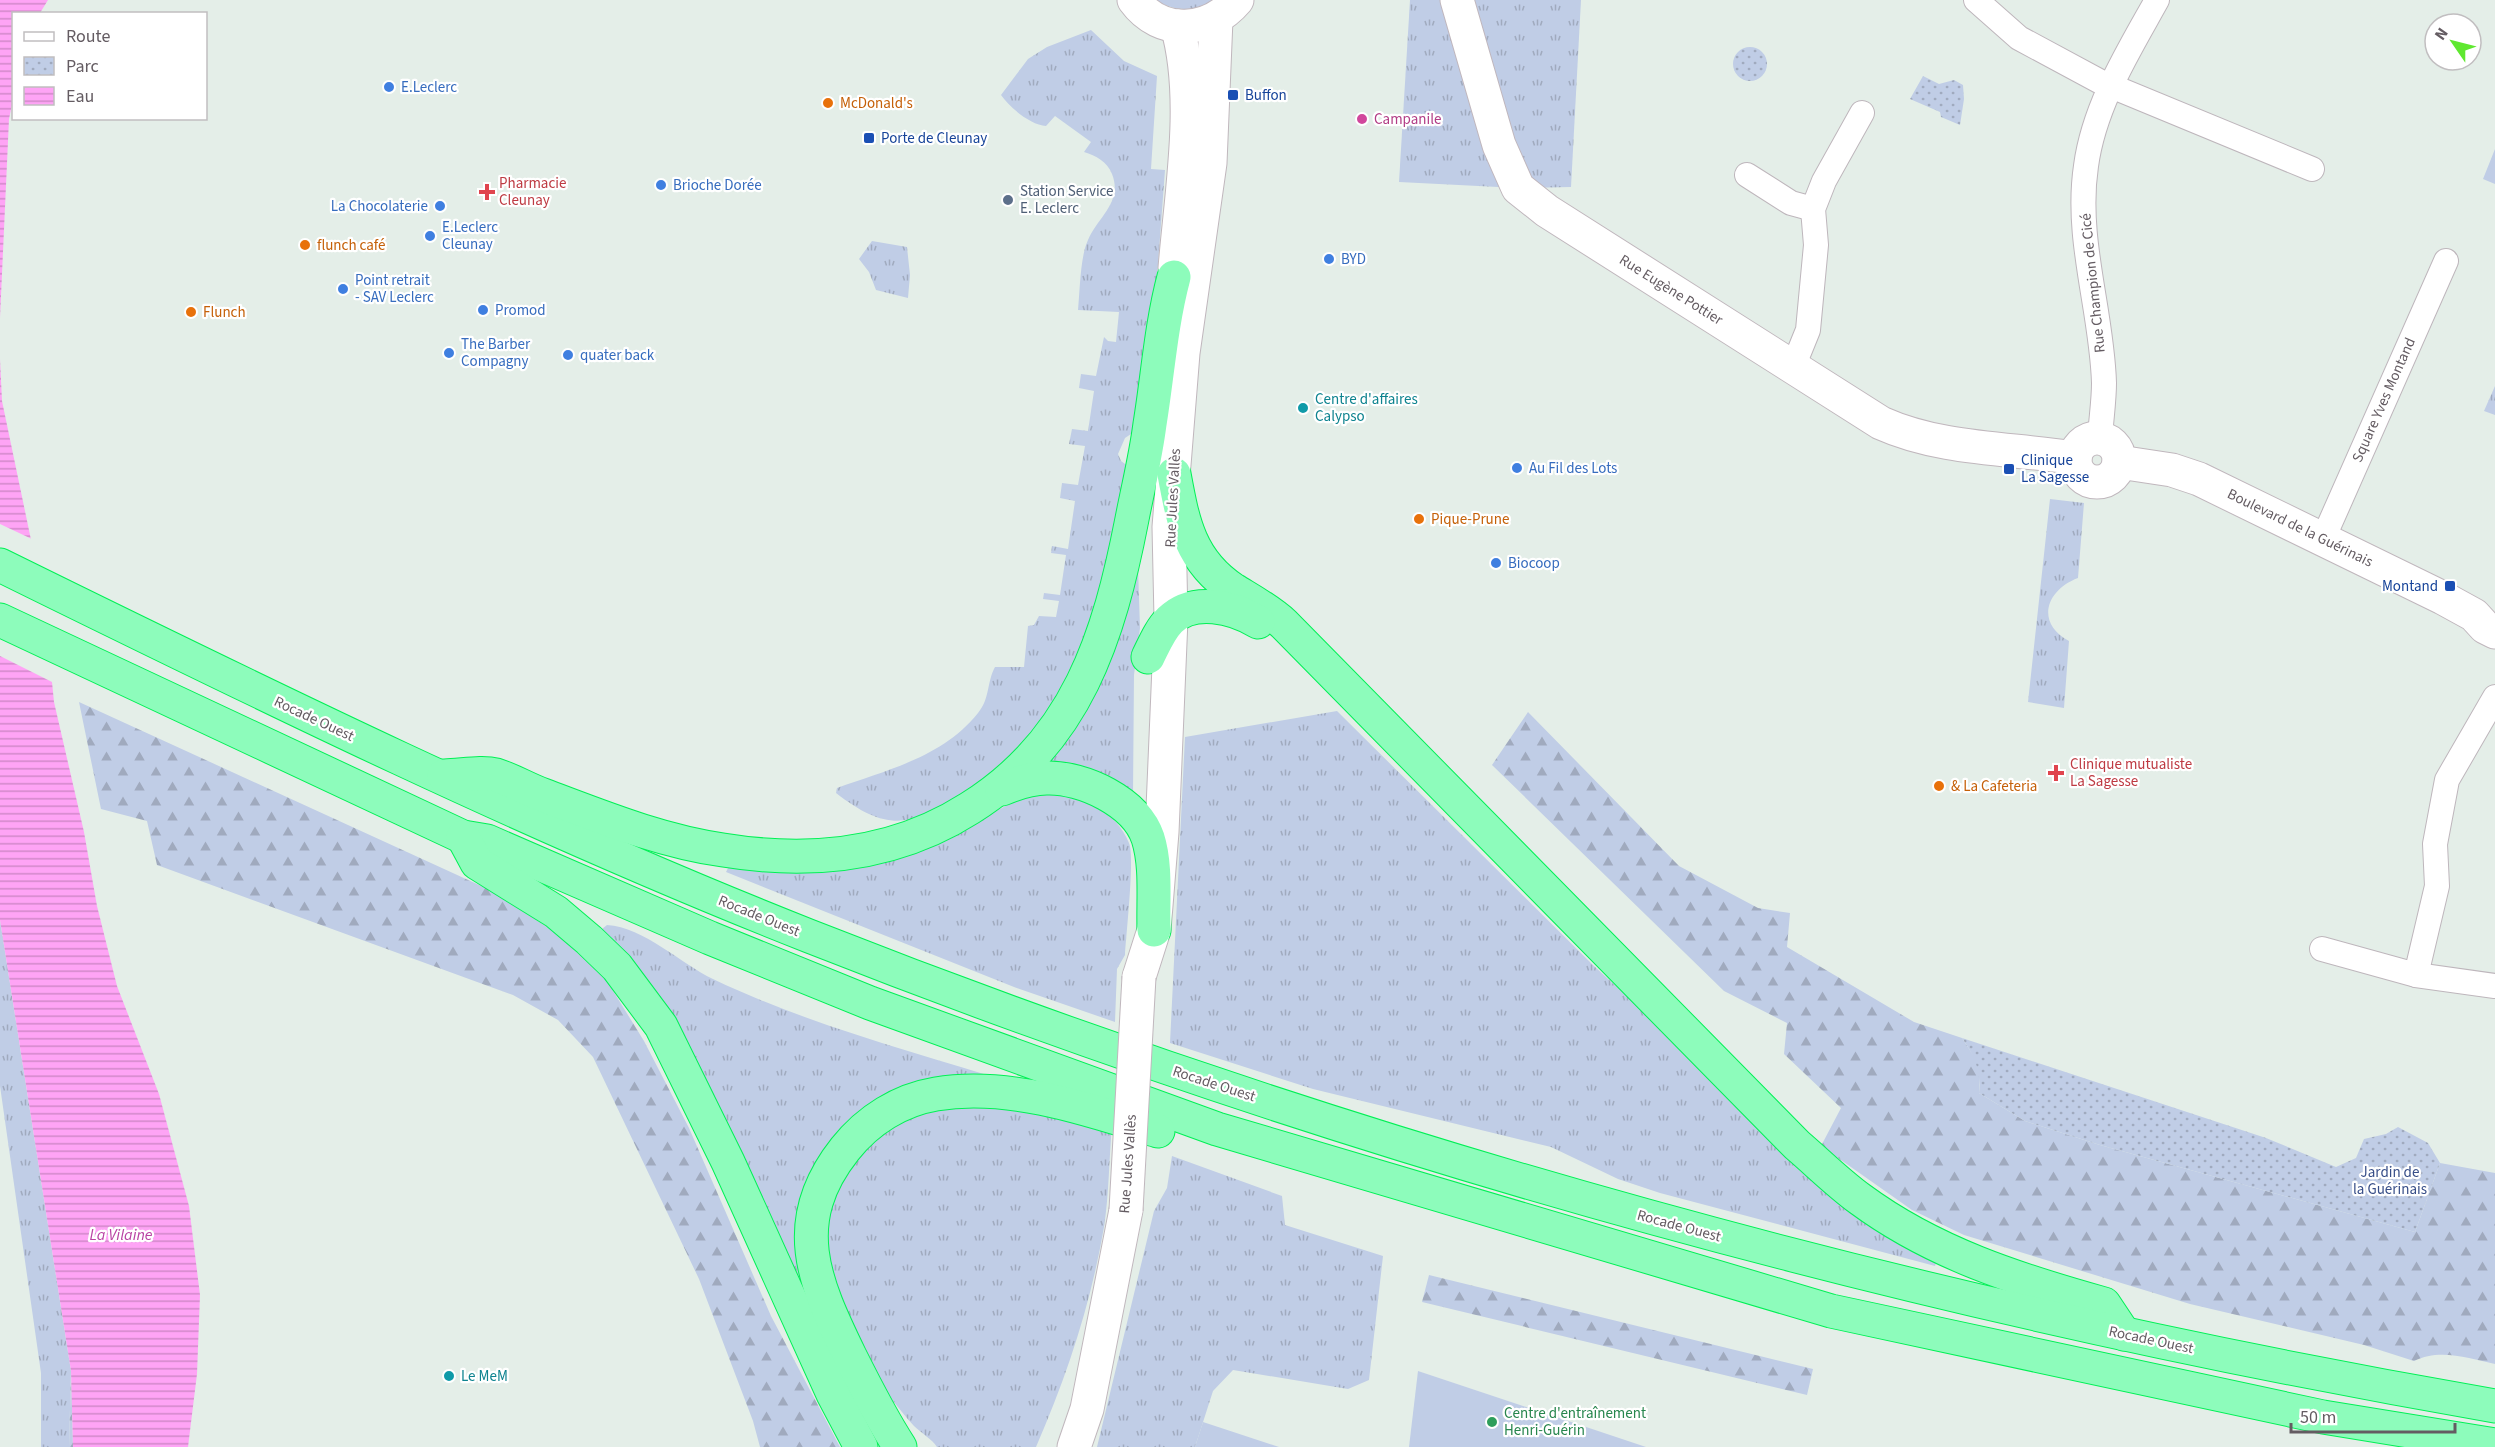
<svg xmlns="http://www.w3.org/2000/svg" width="2495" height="1447" font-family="'Source Sans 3',sans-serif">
<defs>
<pattern id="grass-tufts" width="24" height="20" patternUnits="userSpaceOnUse" patternTransform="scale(1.5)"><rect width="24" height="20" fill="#c0cde6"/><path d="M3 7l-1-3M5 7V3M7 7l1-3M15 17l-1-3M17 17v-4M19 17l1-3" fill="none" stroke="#a0aabe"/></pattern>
<pattern id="forest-firs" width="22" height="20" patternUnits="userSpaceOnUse" patternTransform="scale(1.5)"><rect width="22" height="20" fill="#c0cde6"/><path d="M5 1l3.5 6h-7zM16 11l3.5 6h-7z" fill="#a0aabe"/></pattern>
<pattern id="park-dots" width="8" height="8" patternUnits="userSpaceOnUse" patternTransform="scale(1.5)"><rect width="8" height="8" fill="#c0cde6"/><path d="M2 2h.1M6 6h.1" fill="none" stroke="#a0aabe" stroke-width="1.8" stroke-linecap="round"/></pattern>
<pattern id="water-rules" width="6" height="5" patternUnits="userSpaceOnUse" patternTransform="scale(1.5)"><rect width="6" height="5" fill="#fea4f5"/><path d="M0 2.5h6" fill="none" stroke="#d189ca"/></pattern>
</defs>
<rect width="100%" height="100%" fill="#e4eee8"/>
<g fill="url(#grass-tufts)">
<path d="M 1156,0 L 1213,0 C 1194,12 1175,12 1156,0 Z"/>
<path d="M 1410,0 L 1581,0 L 1571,187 L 1518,188 L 1399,182 Z"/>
<path d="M 1091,30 L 1124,61 L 1157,76 L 1151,169 L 1165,170 L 1152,345 L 1137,430 L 1125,438 L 1118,454 L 1121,461 L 1132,469 C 1104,597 1079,721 959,796 C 910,828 885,831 836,793 L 837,788 C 887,770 943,757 978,713 C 990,699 987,681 995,667 L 1024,667 L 1028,626 L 1034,625 L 1039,616 L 1056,617 L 1059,601 L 1043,599 L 1044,593 L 1060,595 L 1066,555 L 1051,553 L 1052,546 L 1068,549 L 1075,501 L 1060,498 L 1062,483 L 1078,485 L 1085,446 L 1069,444 L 1072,429 L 1088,431 L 1094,391 L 1079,388 L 1081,374 L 1096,376 L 1104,337 L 1108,341 L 1116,342 L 1119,312 L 1078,310 C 1080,291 1080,257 1088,240 C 1098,217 1123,202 1112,174 C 1107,161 1096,156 1084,152 L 1091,142 L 1055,116 L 1046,126 C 1031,125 1010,108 1001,95 L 1028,59 L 1047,47 Z"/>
<path d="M 872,241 L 907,247 L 910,275 L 908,298 L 876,290 L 869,272 L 859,259 Z"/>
<path d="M 2495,386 L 2495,415 L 2484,411 Z"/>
<path d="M 2050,499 L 2084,503 L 2078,578 C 2046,590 2035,623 2069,641 L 2064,708 L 2028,702 Z"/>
<path d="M 1138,567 L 1140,628 L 1134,675 L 1133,796 L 1034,767 Z"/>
<path d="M 1337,711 L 1594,966 L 1826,1179 L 1939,1255 L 1935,1266 L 1660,1193 L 1618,1179 L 1551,1147 L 1313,1089 L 1170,1043 L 1185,737 Z"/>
<path d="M 1055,793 C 1086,799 1116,811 1129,843 C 1135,856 1126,935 1125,955 L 1117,969 L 1115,1022 L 1014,987 L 726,872 L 729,866 L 938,842 L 1013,802 L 1035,794 Z"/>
<path d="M 0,920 L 71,1371 L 69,1447 L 41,1447 L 41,1373 L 0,1086 Z"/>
<path d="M 607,925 C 644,927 681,964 713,979 C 809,1025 915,1052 1016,1084 L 850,1130 L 805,1283 L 789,1284 L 601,936 L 602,929 Z"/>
<path d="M 966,1107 L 1035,1111 L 1112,1125 C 1109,1159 1109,1194 1104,1227 C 1091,1303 1067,1376 1036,1447 L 937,1447 C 932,1439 921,1433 914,1426 C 906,1418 900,1409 893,1401 C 881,1385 873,1362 863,1344 C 828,1275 806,1237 853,1165 C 879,1124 920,1111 966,1107 Z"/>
<path d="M 1172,1156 L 1282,1196 L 1285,1225 L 1383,1256 L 1369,1380 L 1348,1389 L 1233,1370 L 1213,1391 L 1195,1447 L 1097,1447 L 1154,1211 L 1167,1188 Z"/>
</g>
<g fill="url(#forest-firs)">
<path d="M 79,702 L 490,890 L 555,932 L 607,981 L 644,1041 L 689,1128 L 771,1316 L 840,1447 L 760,1447 L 753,1421 L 699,1279 L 593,1057 L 558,1020 L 513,995 L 157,865 L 147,821 L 101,809 Z"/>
<path d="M 1528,712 L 1679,866 L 1758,908 L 1790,913 L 1787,947 L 1914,1022 L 1962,1038 L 1975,1058 L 1979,1069 L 1979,1093 L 2025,1121 L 2100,1145 L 2415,1232 L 2440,1163 L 2495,1173 L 2495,1364 C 2469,1358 2439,1348 2414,1361 L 2364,1345 L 2190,1304 L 1964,1235 L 1912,1210 L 1821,1146 L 1841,1108 L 1784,1054 L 1787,1023 L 1724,991 L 1492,765 Z"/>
<path d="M 1429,1275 L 1813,1369 L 1807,1395 L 1422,1302 Z"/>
<path d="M 71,1371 L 73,1447 L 69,1447 Z"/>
</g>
<g fill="url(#park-dots)">
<circle cx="1750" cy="64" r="17"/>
<path d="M 1923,76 L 1939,84 L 1954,80 L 1963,85 L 1964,99 L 1960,125 L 1941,117 L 1940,112 L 1910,99 Z"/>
<path d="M 1962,1038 L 2266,1138 L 2336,1167 L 2356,1158 L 2364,1139 L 2386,1134 L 2398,1127 L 2428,1143 L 2440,1163 L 2415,1232 L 2100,1145 L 2025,1121 L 1979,1093 C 1981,1070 1975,1057 1962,1038 Z"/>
</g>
<g fill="#c0cde6">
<path d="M 2495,149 L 2495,184 L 2483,179 Z"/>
<path d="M 1418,1371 L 1646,1447 L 1409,1447 Z"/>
<path d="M 1203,1422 L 1279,1447 L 1195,1447 Z"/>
</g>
<g fill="url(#water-rules)">
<path d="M 0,0 L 48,0 L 40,13 L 14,14 L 14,95 L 9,119 L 0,318 Z"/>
<path d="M 0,359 L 2,401 L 44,602 L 54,702 L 84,832 L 97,906 L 117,986 L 159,1094 L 189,1206 L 200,1295 L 197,1374 L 188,1447 L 73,1447 L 71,1371 L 0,920 Z"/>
</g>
<path fill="#e4eee8" d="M 0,524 L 34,540 L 47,601 L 54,683 L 0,656 Z"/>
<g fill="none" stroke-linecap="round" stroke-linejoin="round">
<g stroke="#beb6bc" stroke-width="26">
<g id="street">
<path d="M 1976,0 L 2019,38 L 2099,81 L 2312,169"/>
<path d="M 1747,175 L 1791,203 L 1813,209"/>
<path d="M 1793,367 L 1808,330 L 1816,245 L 1813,209 L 1824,181 L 1862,113"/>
<path d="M 2100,438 C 2101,420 2104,401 2104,383 C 2102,311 2075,239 2086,166 C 2094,106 2128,52 2157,0"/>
<path d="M 2323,539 L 2446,261"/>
<path d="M 2322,949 L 2416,975 L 2495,986"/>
<path d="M 2416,975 L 2437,886 L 2435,844 L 2447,780 L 2495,697"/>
</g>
</g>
<g stroke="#c0b7bd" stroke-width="35">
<g id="secondary">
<path d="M 1134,0 C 1161,37 1209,33 1237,0"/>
<path d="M 1457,0 L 1499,145 L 1518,188 L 1547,211 L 1881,423 C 1941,450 2010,448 2075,458"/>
<path d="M 1175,268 C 1181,194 1198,98 1177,26"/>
<circle cx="2097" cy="460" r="22"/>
<path d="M 2119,462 L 2172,470 L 2199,479 L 2443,598 L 2474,615 L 2485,627 L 2495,632"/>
<path d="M 1139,977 L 1154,930 L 1162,832 L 1171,619 L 1169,527 L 1183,353 L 1210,163 L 1216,19"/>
<path d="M 1074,1447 L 1087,1409 L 1126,1210"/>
</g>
</g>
<g stroke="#02f056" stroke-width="35">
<g id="highway">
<path d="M 1174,474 C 1183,523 1190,561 1234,590 C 1252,601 1269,610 1284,624 L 1797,1145 C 1818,1163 1838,1183 1860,1199 C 1933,1253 2018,1280 2104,1304 L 2124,1334"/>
<path d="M 0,565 C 266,696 533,827 809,936 C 1354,1151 1918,1306 2495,1406"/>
<path d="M 0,620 L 463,837 L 487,841 L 710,938 L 870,1003 L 1217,1129 L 1831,1311 L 2323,1417 L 2495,1445"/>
<path d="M 1148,657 C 1154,645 1160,630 1170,620 C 1193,597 1234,607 1258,622"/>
<path d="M 444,776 C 460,776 481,771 496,775 C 512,780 527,789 543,795 C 602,817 660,841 723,850 C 809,864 895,856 970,808 C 1077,741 1109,637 1132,519 C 1138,488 1146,456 1150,424 C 1158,375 1161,326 1174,277"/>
<path d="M 1002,789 C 1016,783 1032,778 1047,778 C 1083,777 1136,802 1148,838 C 1157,866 1153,901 1154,930"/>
<path d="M 463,837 L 477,863 L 556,912 L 589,940 L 617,967 L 661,1026 L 728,1162 L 833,1394 L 861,1447"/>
<path d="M 900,1447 C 881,1418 865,1386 850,1356 C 814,1282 787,1222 845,1149 C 868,1120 900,1100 936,1094 C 1010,1082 1088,1109 1158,1131"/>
</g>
</g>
<use href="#street" stroke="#fff" stroke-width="24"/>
<use href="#secondary" stroke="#fff" stroke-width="33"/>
<use href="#highway" stroke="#8dfcbb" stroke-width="33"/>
<g stroke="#c0b7bd" stroke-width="35" stroke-linecap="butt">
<path id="secondary-bridge" d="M 1126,1210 L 1139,977"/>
</g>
<use href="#secondary-bridge" stroke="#fff" stroke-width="33"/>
</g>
<g fill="#3f7fe0" stroke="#fff" stroke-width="2">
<circle cx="389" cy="87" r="6"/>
<circle cx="661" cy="185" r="6"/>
<circle cx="440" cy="206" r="6"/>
<circle cx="430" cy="236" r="6"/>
<circle cx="1329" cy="259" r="6"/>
<circle cx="343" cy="289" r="6"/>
<circle cx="483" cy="310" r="6"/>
<circle cx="449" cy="353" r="6"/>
<circle cx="568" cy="355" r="6"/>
<circle cx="1517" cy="468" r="6"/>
<circle cx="1496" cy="563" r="6"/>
</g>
<g fill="#1a4fb4" stroke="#fff" stroke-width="2">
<rect x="1227" y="89" width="12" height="12" rx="3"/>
<rect x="863" y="132" width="12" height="12" rx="3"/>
<rect x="2003" y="463" width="12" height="12" rx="3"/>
<rect x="2444" y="580" width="12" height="12" rx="3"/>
</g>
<g fill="#e8710a" stroke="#fff" stroke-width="2">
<circle cx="828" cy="103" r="6"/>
<circle cx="305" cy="245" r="6"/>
<circle cx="191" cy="312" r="6"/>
<circle cx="1419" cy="519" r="6"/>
<circle cx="1939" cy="786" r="6"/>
</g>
<circle fill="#d1479c" stroke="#fff" stroke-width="2" cx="1362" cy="119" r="6"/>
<g fill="#e0444e" stroke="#fff" stroke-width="2">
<path d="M484 183h6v6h6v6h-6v6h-6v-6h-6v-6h6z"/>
<path d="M2053 764h6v6h6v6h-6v6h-6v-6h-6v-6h6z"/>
</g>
<circle fill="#5c6f8a" stroke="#fff" stroke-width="2" cx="1008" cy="200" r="6"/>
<g fill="#0f9aa8" stroke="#fff" stroke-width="2">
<circle cx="1303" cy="408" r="6"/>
<circle cx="449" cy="1376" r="6"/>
</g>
<circle fill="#2e9e5b" stroke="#fff" stroke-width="2" cx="1492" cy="1422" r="6"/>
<g text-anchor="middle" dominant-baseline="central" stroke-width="4.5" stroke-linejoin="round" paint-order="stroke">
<g font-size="15" fill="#366cbe" stroke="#fff" text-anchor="start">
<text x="401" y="87">E.Leclerc</text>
<text x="673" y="185">Brioche Dorée</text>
<text x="428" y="206" text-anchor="end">La Chocolaterie</text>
<text x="442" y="227">E.Leclerc<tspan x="442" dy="17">Cleunay</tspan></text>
<text x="1341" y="259">BYD</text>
<text x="355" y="280">Point retrait<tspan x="355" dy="17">- SAV Leclerc</tspan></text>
<text x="495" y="310">Promod</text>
<text x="461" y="344">The Barber<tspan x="461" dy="17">Compagny</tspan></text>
<text x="580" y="355">quater back</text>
<text x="1529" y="468">Au Fil des Lots</text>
<text x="1508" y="563">Biocoop</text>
</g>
<g font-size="15" fill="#164399" stroke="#fff" text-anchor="start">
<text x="1245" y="95">Buffon</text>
<text x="881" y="138">Porte de Cleunay</text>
<text x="2021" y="460">Clinique<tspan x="2021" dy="17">La Sagesse</tspan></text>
<text x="2438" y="586" text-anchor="end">Montand</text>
</g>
<g font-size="15" fill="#c56008" stroke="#fff" text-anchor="start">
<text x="840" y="103">McDonald's</text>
<text x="317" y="245">flunch café</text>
<text x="203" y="312">Flunch</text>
<text x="1431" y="519">Pique-Prune</text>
<text x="1951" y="786">&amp; La Cafeteria</text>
</g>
<g font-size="15" fill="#b23c85" stroke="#fff" text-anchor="start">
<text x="1374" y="119">Campanile</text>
</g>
<g font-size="15" fill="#be3a42" stroke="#fff" text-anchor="start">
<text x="499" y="183">Pharmacie<tspan x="499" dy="17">Cleunay</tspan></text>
<text x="2070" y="764">Clinique mutualiste<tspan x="2070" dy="17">La Sagesse</tspan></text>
</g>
<g font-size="15" fill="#4e5e75" stroke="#fff" text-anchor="start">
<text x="1020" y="191">Station Service<tspan x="1020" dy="17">E. Leclerc</tspan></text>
</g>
<g font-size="15" fill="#645c62" stroke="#fff">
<text transform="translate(2093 283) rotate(-96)">Rue Champion de Cicé</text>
<text transform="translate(1671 290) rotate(32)">Rue Eugène Pottier</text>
<text transform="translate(2384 400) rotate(-66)">Square Yves Montand</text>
<text transform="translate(1173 498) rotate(-87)">Rue Jules Vallès</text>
<text transform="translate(2300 528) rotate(26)">Boulevard de la Guérinais</text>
<text transform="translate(314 719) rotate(25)">Rocade Ouest</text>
<text transform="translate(759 916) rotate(22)">Rocade Ouest</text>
<text transform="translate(1214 1084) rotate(18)">Rocade Ouest</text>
<text transform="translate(1128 1164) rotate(-86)">Rue Jules Vallès</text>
<text transform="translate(1679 1226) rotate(15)">Rocade Ouest</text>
<text transform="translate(2151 1340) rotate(12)">Rocade Ouest</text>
</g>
<g font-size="15" fill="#0d838f" stroke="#fff" text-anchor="start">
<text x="1315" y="399">Centre d'affaires<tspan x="1315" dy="17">Calypso</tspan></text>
<text x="461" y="1376">Le MeM</text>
</g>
<g font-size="15" fill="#374e88" stroke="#fff">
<text x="2390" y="1172">Jardin de<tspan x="2390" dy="17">la Guérinais</tspan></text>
</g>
<g font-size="15" fill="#27864d" stroke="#fff" text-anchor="start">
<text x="1504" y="1413">Centre d'entraînement<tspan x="1504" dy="17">Henri-Guérin</tspan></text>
</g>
<g font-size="16" font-style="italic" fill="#b943a4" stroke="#fff">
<text x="121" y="1235">La Vilaine</text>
</g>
</g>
<rect x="12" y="12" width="195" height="108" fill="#ffffff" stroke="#c1bec0" stroke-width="1.5"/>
<rect x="24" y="32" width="30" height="9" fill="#ffffff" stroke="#c1bec0" stroke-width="1.5"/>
<text x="66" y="42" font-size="18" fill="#645c62">Route</text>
<rect x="24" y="57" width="30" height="18" fill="url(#park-dots)" stroke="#c1bec0" stroke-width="1.5"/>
<text x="66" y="72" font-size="18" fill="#645c62">Parc</text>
<rect x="24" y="87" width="30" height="18" fill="url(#water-rules)" stroke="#c1bec0" stroke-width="1.5"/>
<text x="66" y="102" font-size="18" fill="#645c62">Eau</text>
<g transform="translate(2453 42) rotate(305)"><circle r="28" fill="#ffffff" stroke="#c1bec0" stroke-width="1.5"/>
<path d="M0-4.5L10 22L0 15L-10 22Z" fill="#5fe830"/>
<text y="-9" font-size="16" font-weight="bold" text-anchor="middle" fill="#645c62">N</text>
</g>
<path d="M2291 1423v9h164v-9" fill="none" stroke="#645c62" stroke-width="3"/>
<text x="2300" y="1423" font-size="18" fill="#645c62" stroke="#ffffff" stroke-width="4.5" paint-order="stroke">50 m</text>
</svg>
